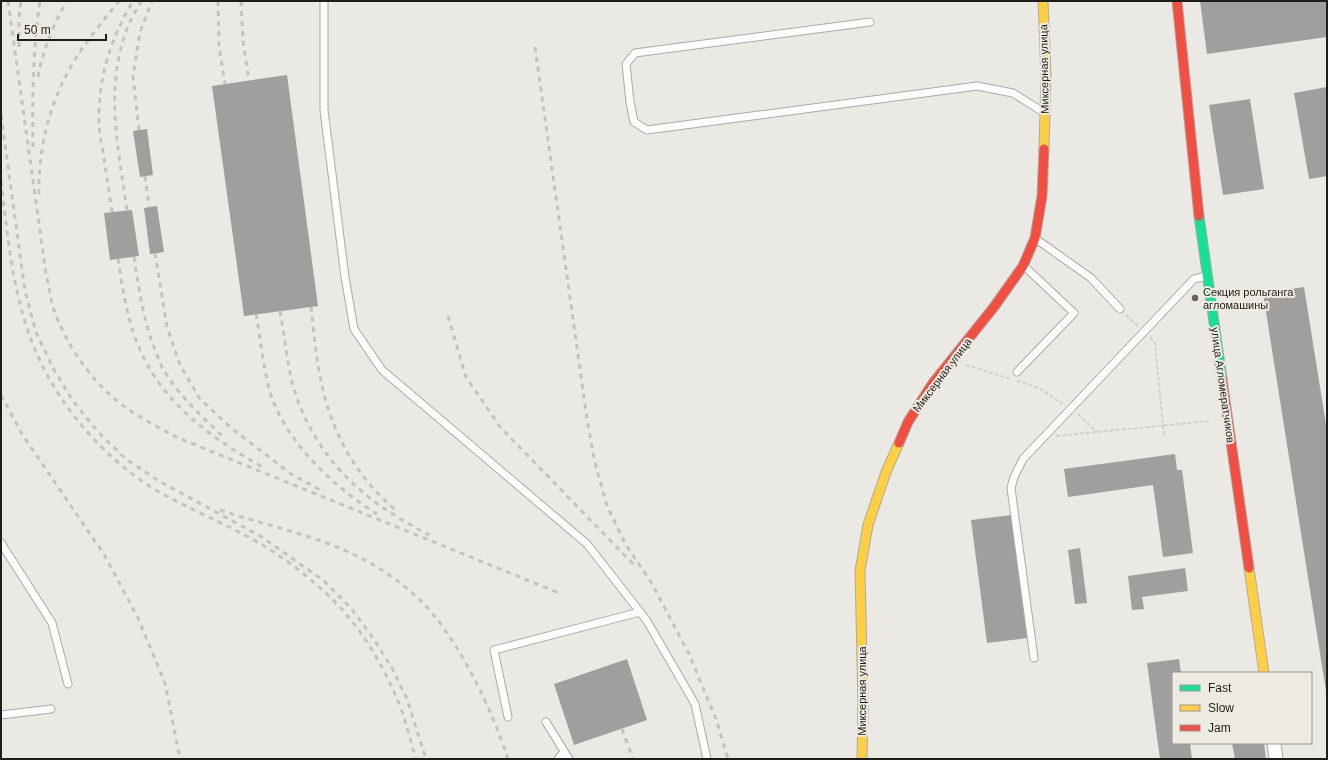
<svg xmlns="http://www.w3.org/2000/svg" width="1328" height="760" font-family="Arial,sans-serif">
<rect width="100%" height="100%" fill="#eae9e4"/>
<g fill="#a09f9d">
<path d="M 1200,1 L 1327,1 L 1327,37 L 1207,54 Z"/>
<path d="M 287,75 L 318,306 L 244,316 L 212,86 Z"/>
<path d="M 1327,87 L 1327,176 L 1309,179 L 1294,93 Z"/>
<path d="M 1250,99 L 1264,189 L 1223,195 L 1209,105 Z"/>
<path d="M 147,129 L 153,175 L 140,177 L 133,131 Z"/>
<path d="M 157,206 L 164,252 L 150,254 L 144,208 Z"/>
<path d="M 132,210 L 139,256 L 110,260 L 104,213 Z"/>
<path d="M 1304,287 L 1327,431 L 1326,691 L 1263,293 Z"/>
<path d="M 1175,454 L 1177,470 L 1182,470 L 1193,553 L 1163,557 L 1153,485 L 1068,497 L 1064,469 Z"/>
<path d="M 1011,515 L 1027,638 L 987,643 L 971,520 Z"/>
<path d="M 1080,548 L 1087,603 L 1075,604 L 1068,550 Z"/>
<path d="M 1185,568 L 1188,591 L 1142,597 L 1144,609 L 1132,610 L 1128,576 Z"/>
<path d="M 627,659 L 647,720 L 574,745 L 554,684 Z"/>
<path d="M 1179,659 L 1181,673 L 1173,673 L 1173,743 L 1190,743 L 1192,759 L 1160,759 L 1147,663 Z"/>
<path d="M 1232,743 L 1264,743 L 1266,759 L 1235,759 Z"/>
</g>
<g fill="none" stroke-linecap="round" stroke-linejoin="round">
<g stroke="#abaaa6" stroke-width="9">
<g id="lane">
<path d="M 324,1 L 324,110 L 345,277 L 354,329 L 382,370 L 587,544 L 647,621 L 695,704 L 707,759"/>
<path d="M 870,22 L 635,53 L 626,64 L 630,102 L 634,122 L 647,130 L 977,86 L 1013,93 L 1043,112"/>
<path d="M 1036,239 L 1091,278 L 1120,309"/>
<path d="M 1017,372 L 1074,313 L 1024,266"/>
<path d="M 1,543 L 52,623 L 68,684"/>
<path d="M 1034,658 L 1011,488 L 1014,477 L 1023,459 L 1194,279 L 1207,276"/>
<path d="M 1,715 L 51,709"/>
<path d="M 508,717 L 494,650 L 640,612"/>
<path d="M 546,722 L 569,759"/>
<path d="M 558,759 L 564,752"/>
</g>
</g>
<g stroke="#abaaa6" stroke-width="15">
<path id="street" d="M 1274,743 L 1276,759"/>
</g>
<g stroke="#abaaa6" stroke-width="11">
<path id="fast" d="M 1199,216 L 1222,379"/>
</g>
<g stroke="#abaaa6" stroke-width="11">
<g id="slow">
<path d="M 1043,1 L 1046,75 L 1044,149"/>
<path d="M 1249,568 L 1264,673"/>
<path d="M 862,759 L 863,705 L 860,571 L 868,525 L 886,472 L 899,443"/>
</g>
</g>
<g stroke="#abaaa6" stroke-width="11">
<g id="jam">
<path d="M 1177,1 L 1199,216"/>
<path d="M 1222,379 L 1249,568"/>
<path d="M 899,443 L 908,422 L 933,383 L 994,307 L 1023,266 L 1035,238 L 1042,196 L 1044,149"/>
</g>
</g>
<g stroke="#d0d0ce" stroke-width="2" stroke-dasharray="4 2" stroke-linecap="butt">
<path d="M 1126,315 L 1138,326"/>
<path d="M 1150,337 L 1155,343 L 1164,437"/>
<path d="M 966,365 L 1011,379"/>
<path d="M 1017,381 L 1039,388 L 1063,404"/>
<path d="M 1078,414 L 1097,432"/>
<path d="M 1056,436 L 1209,421"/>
</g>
<use href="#lane" stroke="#fcfcfb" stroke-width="7"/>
<use href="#street" stroke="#fcfcfb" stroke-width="13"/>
<use href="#fast" stroke="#16e098" stroke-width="9"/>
<use href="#slow" stroke="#ffcf43" stroke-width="9"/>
<use href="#jam" stroke="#f24e42" stroke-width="9"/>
<g stroke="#c3c3c1" stroke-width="3" stroke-dasharray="5 5" stroke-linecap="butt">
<path d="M 8,1 L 46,274 C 49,285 50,298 54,310 C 65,342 90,379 116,400 C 134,415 156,426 176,437 L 559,593"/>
<path d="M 218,1 L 219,46 L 225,84"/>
<path d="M 241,1 L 243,41 L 249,81"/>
<path d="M 19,47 L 19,17 L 21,1"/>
<path d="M 535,47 L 587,419 L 595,463 L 607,506 L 626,545 L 651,582 L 689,654 L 716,719 L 728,759"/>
<path d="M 38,77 C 43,50 53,25 67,1"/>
<path d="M 1,115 L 25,291 L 36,332 L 53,368 L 73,401 L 98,432 L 127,460 L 159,481 L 262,537 L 324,581 L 351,608 L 373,638 L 392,668 L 407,699 L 426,759"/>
<path d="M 139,130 L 133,76 L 140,32 L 152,1"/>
<path d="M 33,147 C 32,98 33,49 40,1"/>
<path d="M 145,176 L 149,207"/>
<path d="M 1,181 C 9,246 14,312 45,371 C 70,418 109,461 154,489 C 188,509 225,523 259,543 C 286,558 326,590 346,614 C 368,640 385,670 398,701 C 406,720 410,740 416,759"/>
<path d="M 39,194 C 38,149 50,101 73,63 C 86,41 103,21 119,1"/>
<path d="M 127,210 C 118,147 104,88 128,26 C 132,17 137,9 141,1"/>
<path d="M 112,212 C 109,192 106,172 103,151 C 101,141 99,131 99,121 C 98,78 111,38 133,1"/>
<path d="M 155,253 L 167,327 L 180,365 L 200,399 L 230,427 L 291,474 L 324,492"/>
<path d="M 134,257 C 139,290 144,324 157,355 C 160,361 161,367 165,372 C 180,397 203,417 224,438"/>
<path d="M 118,259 C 123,291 128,326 143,356 C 168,408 216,441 266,469"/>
<path d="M 311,307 C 314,333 316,360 322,386 C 333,434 357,479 396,510"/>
<path d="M 280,311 C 285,338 287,366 295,392 C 306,428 330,464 358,488 C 379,507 405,522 429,535"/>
<path d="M 256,314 C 261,341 263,369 271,395 C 286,442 336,489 377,514"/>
<path d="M 448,316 L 466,377 L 501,428 L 634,565"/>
<path d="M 1,395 L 22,434 L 105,556 L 138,618 L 165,683 L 180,759"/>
<path d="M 220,510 C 261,524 306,533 346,551 C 372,562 396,578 417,597 C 457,635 491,707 508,759"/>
<path d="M 622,729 L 633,759"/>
</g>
</g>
<circle fill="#656461" stroke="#edeae1" stroke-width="1.5" cx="1195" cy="298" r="4"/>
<g text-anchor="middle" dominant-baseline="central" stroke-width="4" stroke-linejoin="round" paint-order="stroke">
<g font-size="11" fill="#1e1d1a" stroke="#edeae1">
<text transform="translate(1044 69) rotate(-91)">Миксерная улица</text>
<text transform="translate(942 375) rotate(-53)">Миксерная улица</text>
<text transform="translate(1223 385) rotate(82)">улица Агломератчиков</text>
<text transform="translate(862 691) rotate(-90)">Миксерная улица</text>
</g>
<g font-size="11" fill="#1e1d1a" stroke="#edeae1" text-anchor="start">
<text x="1203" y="292">Секция рольганга<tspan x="1203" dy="13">агломашины</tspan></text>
</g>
</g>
<rect width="1328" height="760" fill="none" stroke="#1e1d1a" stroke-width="4"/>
<rect x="1172" y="672" width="140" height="72" fill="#edeae1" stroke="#9a9891"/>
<rect x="1180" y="685" width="20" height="6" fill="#16e098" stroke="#9a9891"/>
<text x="1208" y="692" font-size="12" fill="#1e1d1a">Fast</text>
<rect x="1180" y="705" width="20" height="6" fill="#ffcf43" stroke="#9a9891"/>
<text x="1208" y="712" font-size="12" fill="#1e1d1a">Slow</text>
<rect x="1180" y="725" width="20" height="6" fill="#f24e42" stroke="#9a9891"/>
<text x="1208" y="732" font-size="12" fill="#1e1d1a">Jam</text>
<path d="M18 34v6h88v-6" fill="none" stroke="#1e1d1a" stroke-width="2"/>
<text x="24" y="34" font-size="12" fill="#1e1d1a" stroke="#edeae1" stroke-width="3" paint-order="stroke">50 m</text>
</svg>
